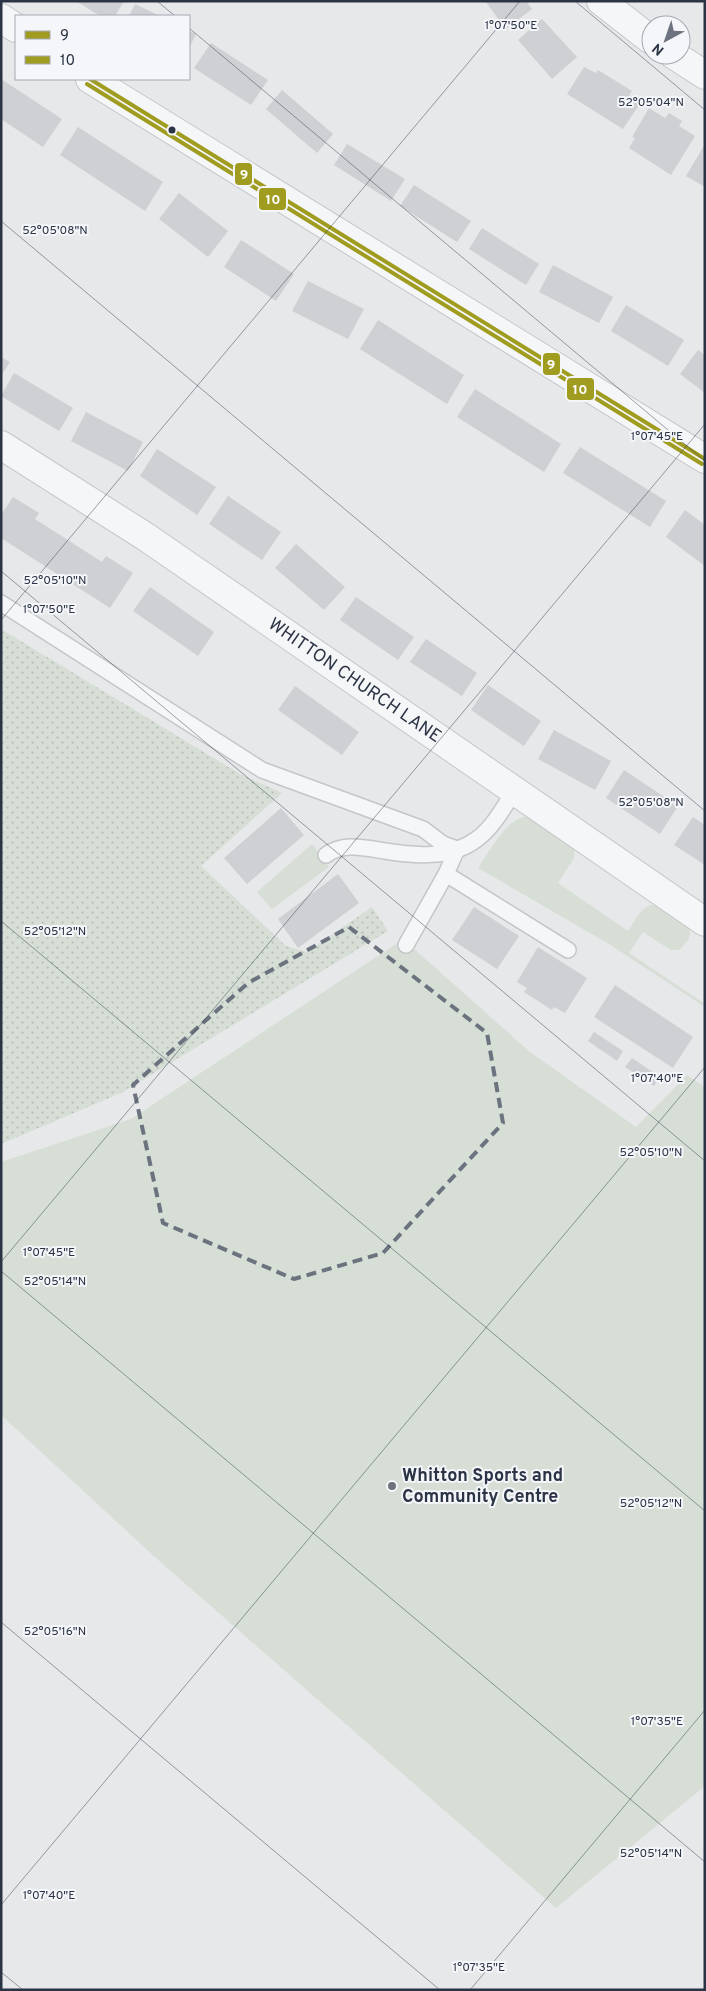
<svg xmlns="http://www.w3.org/2000/svg" width="706" height="1991" font-family="Overpass,sans-serif">
<defs>
<pattern id="park-dots" width="8" height="8" patternUnits="userSpaceOnUse" patternTransform="scale(1.25)"><rect width="8" height="8" fill="#d6ded6"/><path d="M2 2h.1M6 6h.1" fill="none" stroke="#b8bfb9" stroke-width="1.8" stroke-linecap="round"/></pattern>
</defs>
<rect width="100%" height="100%" fill="#e6e8ea"/>
<g fill="#d6ded6">
<path d="M 524,817 L 530,817 L 575,848 L 574,858 L 558,883 L 628,931 C 636,920 642,902 658,905 L 687,926 L 690,930 L 689,939 L 679,950 L 671,950 L 643,932 L 629,953 L 705,1004 L 705,1007 L 609,944 L 478,868 C 489,852 505,821 524,817 Z"/>
<path d="M 312,844 L 329,867 L 272,909 L 257,892 Z"/>
<path d="M 399,942 L 412,947 L 530,1052 L 636,1127 L 687,1075 L 705,1087 L 705,1786 L 556,1908 L 156,1558 L 1,1415 L 1,1162 L 131,1119 Z"/>
</g>
<path fill="url(#park-dots)" d="M 1,629 L 240,774 L 282,793 L 201,866 L 286,946 L 307,952 L 372,907 L 388,931 L 121,1093 L 1,1144 Z"/>
<g fill="#ced0d3">
<path d="M 76,1 L 124,1 L 115,16 L 100,16 Z"/>
<path d="M 485,1 L 526,1 L 532,9 L 506,29 Z"/>
<path d="M 135,4 L 160,16 L 129,16 Z"/>
<path d="M 542,19 L 577,57 L 552,79 L 518,40 Z"/>
<path d="M 189,31 L 196,34 L 189,48 Z"/>
<path d="M 211,43 L 268,80 L 251,105 L 194,68 Z"/>
<path d="M 584,67 L 596,73 L 598,70 L 632,91 L 629,95 L 641,102 L 623,129 L 567,94 Z"/>
<path d="M 1,79 L 62,119 L 43,147 L 1,119 Z"/>
<path d="M 282,90 L 333,134 L 317,153 L 266,109 Z"/>
<path d="M 649,108 L 665,118 L 669,113 L 682,121 L 679,126 L 695,136 L 671,175 L 629,148 L 635,138 L 632,137 Z"/>
<path d="M 78,127 L 163,182 L 145,211 L 60,155 Z"/>
<path d="M 347,144 L 405,179 L 391,201 L 334,165 Z"/>
<path d="M 705,144 L 705,187 L 686,176 Z"/>
<path d="M 414,185 L 471,221 L 457,242 L 400,206 Z"/>
<path d="M 179,193 L 228,231 L 208,257 L 159,219 Z"/>
<path d="M 482,228 L 539,264 L 526,285 L 469,249 Z"/>
<path d="M 241,240 L 294,274 L 276,301 L 224,267 Z"/>
<path d="M 553,265 L 613,297 L 599,323 L 539,292 Z"/>
<path d="M 308,281 L 364,309 L 348,339 L 292,311 Z"/>
<path d="M 626,305 L 684,340 L 668,366 L 611,331 Z"/>
<path d="M 378,320 L 464,375 L 447,404 L 360,349 Z"/>
<path d="M 698,350 L 705,355 L 705,393 L 680,374 Z"/>
<path d="M 1,357 L 10,362 L 1,376 Z"/>
<path d="M 14,373 L 73,408 L 59,431 L 1,396 Z"/>
<path d="M 475,389 L 561,444 L 544,472 L 457,417 Z"/>
<path d="M 86,412 L 143,442 L 128,471 L 71,441 Z"/>
<path d="M 580,447 L 666,501 L 650,527 L 563,473 Z"/>
<path d="M 157,449 L 216,487 L 197,515 L 140,476 Z"/>
<path d="M 228,496 L 281,532 L 262,560 L 209,524 Z"/>
<path d="M 13,497 L 39,513 L 35,519 L 102,562 L 106,556 L 133,573 L 110,608 L 1,538 L 1,515 Z"/>
<path d="M 685,510 L 705,525 L 705,566 L 666,537 Z"/>
<path d="M 296,544 L 345,587 L 324,610 L 275,568 Z"/>
<path d="M 150,587 L 214,632 L 198,656 L 133,611 Z"/>
<path d="M 356,597 L 414,637 L 398,660 L 340,620 Z"/>
<path d="M 426,639 L 477,673 L 462,696 L 410,662 Z"/>
<path d="M 488,685 L 541,721 L 524,746 L 471,710 Z"/>
<path d="M 295,686 L 359,732 L 342,755 L 278,710 Z"/>
<path d="M 554,730 L 611,761 L 595,790 L 538,759 Z"/>
<path d="M 624,770 L 678,806 L 660,834 L 606,798 Z"/>
<path d="M 281,808 L 304,835 L 247,884 L 224,858 Z"/>
<path d="M 693,817 L 705,825 L 705,865 L 674,845 Z"/>
<path d="M 338,874 L 359,903 L 298,948 L 278,919 Z"/>
<path d="M 474,907 L 519,936 L 497,969 L 452,940 Z"/>
<path d="M 538,947 L 587,978 L 565,1013 L 554,1007 L 552,1010 L 524,992 L 527,988 L 517,982 Z"/>
<path d="M 615,985 L 693,1037 L 673,1068 L 594,1017 Z"/>
<path d="M 594,1032 L 623,1051 L 617,1061 L 588,1041 Z"/>
<path d="M 632,1058 L 660,1077 L 654,1086 L 625,1067 Z"/>
</g>
<g fill="none" stroke-linecap="round" stroke-linejoin="round">
<g stroke="#c4c6c8" stroke-width="18">
<g id="service">
<path d="M 1,603 L 262,770 L 423,829 L 443,844 L 457,849"/>
<path d="M 326,855 C 343,842 365,848 385,851 C 415,856 451,859 477,839 C 493,828 504,806 515,791"/>
<path d="M 446,874 L 568,950"/>
<path d="M 406,945 L 446,874 L 457,849"/>
</g>
</g>
<g stroke="#c4c6c8" stroke-width="30">
<g id="minor">
<path d="M 601,1 L 651,40"/>
<path d="M 674,55 L 705,75"/>
<path id="s1" d="M 1,445 L 146,537 L 705,922"/>
</g>
</g>
<g stroke="#c4c6c8" stroke-width="30">
<g id="tertiary">
<path d="M 1,18 L 16,28"/>
<path d="M 90,79 L 705,459"/>
</g>
</g>
<use href="#service" stroke="#f5f6f7" stroke-width="15"/>
<use href="#minor" stroke="#f5f6f7" stroke-width="28"/>
<use href="#tertiary" stroke="#f5f6f7" stroke-width="28"/>
<g stroke="#f4f6f9" stroke-width="8">
<path id="bus-1" d="M 90,79 L 705,459"/>
</g>
<g stroke="#f4f6f9" stroke-width="8">
<path id="bus-2" d="M 87,84 L 702,464"/>
</g>
<use href="#bus-1" stroke="#a09c20" stroke-width="4"/>
<use href="#bus-2" stroke="#a09c20" stroke-width="4"/>
</g>
<path fill="none" stroke="#6c737f" stroke-width="4" stroke-dasharray="10 6" stroke-linejoin="round" d="M 349,927 L 487,1033 L 503,1123 L 383,1253 L 294,1279 L 163,1223 L 133,1085 L 248,983 Z"/>
<path fill="none" stroke="#2b3445" stroke-width="1" stroke-opacity="0.45" d="M 157,1 L 175,16M 575,1 L 705,110M 189,28 L 705,461M 1,221 L 705,811M 1,571 L 705,1161M 1,620 L 520,1M 1,921 L 705,1511M 1,1262 L 705,424M 1,1271 L 705,1862M 1,1622 L 440,1990M 1,1905 L 705,1067M 1,1972 L 23,1990M 470,1990 L 705,1710"/>
<circle fill="#2b3445" stroke="#f4f6f9" stroke-width="2" cx="172" cy="130" r="4.5"/>
<circle fill="#6c737f" stroke="#f4f6f9" stroke-width="2" cx="392" cy="1486" r="5"/>
<g text-anchor="middle" dominant-baseline="central" stroke-width="4" stroke-linejoin="round" paint-order="stroke">
<g font-size="18" fill="#2b3445" stroke="#f4f6f9">
<text stroke="none"><textPath href="#s1" startOffset="425">WHITTON CHURCH LANE</textPath></text>
</g>
<g font-size="18" font-weight="bold" fill="#2b3445" stroke="#f4f6f9" text-anchor="start">
<text x="402" y="1476">Whitton Sports and<tspan x="402" dy="21">Community Centre</tspan></text>
</g>
</g>
<g font-size="12" text-anchor="middle" fill="#2b3445" stroke="#f4f6f9" stroke-width="4" stroke-linejoin="round" paint-order="stroke">
<text x="511" y="29">1°07'50"E</text>
<text x="651" y="106">52°05'04"N</text>
<text x="55" y="234">52°05'08"N</text>
<text x="657" y="440">1°07'45"E</text>
<text x="55" y="584">52°05'10"N</text>
<text x="49" y="613">1°07'50"E</text>
<text x="651" y="806">52°05'08"N</text>
<text x="55" y="935">52°05'12"N</text>
<text x="657" y="1082">1°07'40"E</text>
<text x="651" y="1156">52°05'10"N</text>
<text x="49" y="1256">1°07'45"E</text>
<text x="55" y="1285">52°05'14"N</text>
<text x="651" y="1507">52°05'12"N</text>
<text x="55" y="1635">52°05'16"N</text>
<text x="657" y="1725">1°07'35"E</text>
<text x="651" y="1857">52°05'14"N</text>
<text x="49" y="1899">1°07'40"E</text>
<text x="479" y="1971">1°07'35"E</text>
</g>
<g stroke="#f4f6f9" stroke-width="2">
<rect x="234" y="162" width="19" height="24" rx="5" fill="#a09c20"/>
<rect x="258" y="187" width="29" height="24" rx="5" fill="#a09c20"/>
<rect x="542" y="352" width="19" height="24" rx="5" fill="#a09c20"/>
<rect x="566" y="377" width="29" height="24" rx="5" fill="#a09c20"/>
</g>
<g font-size="14" text-anchor="middle" font-weight="bold" fill="#fff">
<text x="244" y="179">9</text>
<text x="273" y="204">10</text>
<text x="551" y="369">9</text>
<text x="580" y="394">10</text>
</g>
<rect width="706" height="1991" fill="none" stroke="#2b3445" stroke-width="5"/>
<rect x="15" y="15" width="175" height="65" fill="#f4f6f9" stroke="#a4a8b1"/>
<rect x="25" y="31" width="25" height="8" fill="#a09c20" stroke="#a4a8b1"/>
<text x="60" y="40" font-size="15" fill="#2b3445">9</text>
<rect x="25" y="56" width="25" height="8" fill="#a09c20" stroke="#a4a8b1"/>
<text x="60" y="65" font-size="15" fill="#2b3445">10</text>
<g transform="translate(666 40) rotate(220)"><circle r="24" fill="#f4f6f9" stroke="#a4a8b1"/>
<path d="M0-4L9 19L0 12L-9 19Z" fill="#6c737f"/>
<text y="-8" font-size="14" font-weight="bold" text-anchor="middle" fill="#2b3445">N</text>
</g>
</svg>
